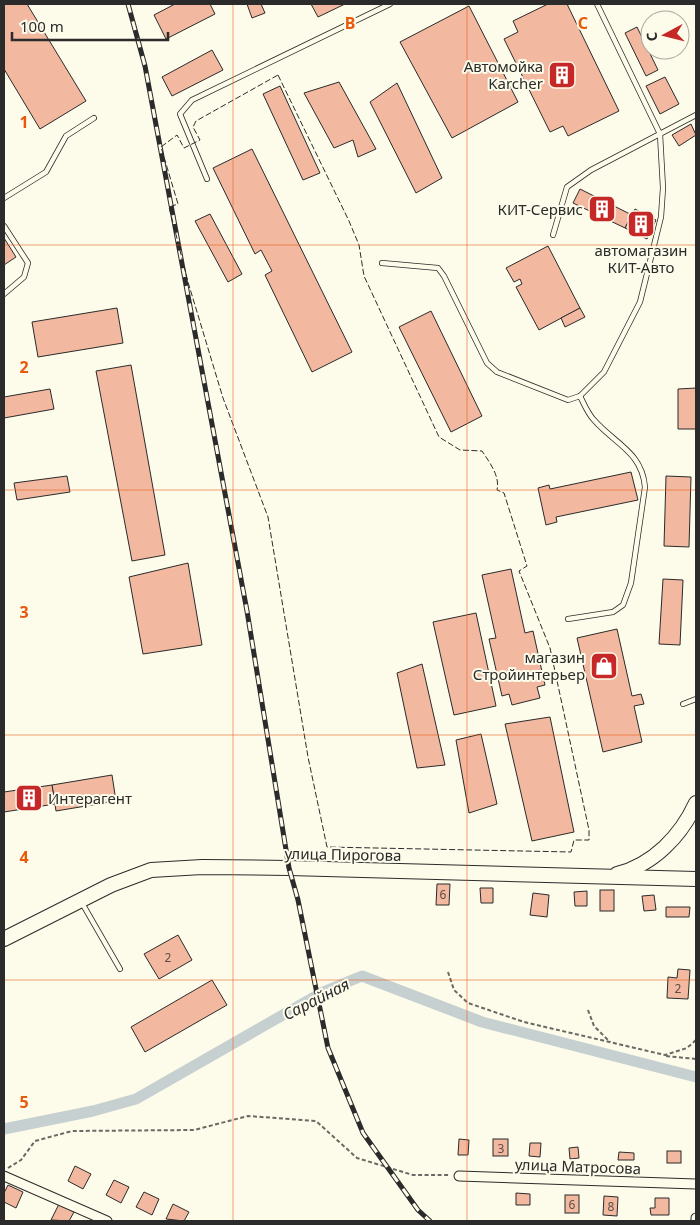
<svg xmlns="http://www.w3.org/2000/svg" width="700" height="1225" font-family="'Noto Sans',sans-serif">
<rect width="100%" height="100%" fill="#fdfbea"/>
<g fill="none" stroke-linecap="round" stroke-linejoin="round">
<path stroke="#c7d0d0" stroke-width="11" d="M 4,1129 L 93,1111 L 136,1099 L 323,992 L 362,976 L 482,1022 L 696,1077"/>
</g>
<g fill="#f2b8a0" stroke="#2b2b2b">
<path d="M 4,4 L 27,4 L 86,101 L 40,129 L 4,69 Z"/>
<path d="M 175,4 L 210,4 L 215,14 L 166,39 L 154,15 Z"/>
<path d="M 247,4 L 261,4 L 265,13 L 252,18 Z"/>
<path d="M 311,4 L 345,4 L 318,17 Z"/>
<path d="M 548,4 L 567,4 L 619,111 L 568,136 L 563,126 L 550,132 L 504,39 L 518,32 L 513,21 Z"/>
<path d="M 469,6 L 518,102 L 452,138 L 400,42 Z"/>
<path d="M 637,27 L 658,70 L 646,76 L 625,33 Z"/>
<path d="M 212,50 L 223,70 L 172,96 L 162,77 Z"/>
<path d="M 665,77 L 679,104 L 660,114 L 646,86 Z"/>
<path d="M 339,82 L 376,149 L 358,157 L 353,140 L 334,148 L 304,93 Z"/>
<path d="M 397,83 L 442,178 L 416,193 L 370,102 Z"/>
<path d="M 280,86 L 320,173 L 303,180 L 263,94 Z"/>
<path d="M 691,124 L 696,135 L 679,146 L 672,135 Z"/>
<path d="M 252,149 L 352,352 L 312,372 L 265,275 L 272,271 L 261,250 L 255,254 L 213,168 Z"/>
<path d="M 580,189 L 632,215 L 625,228 L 573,203 Z"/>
<path d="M 635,209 L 656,220 L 647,239 L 625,228 Z"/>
<path d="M 210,214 L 242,274 L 228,282 L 195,221 Z"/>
<path d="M 4,238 L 16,257 L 4,265 Z"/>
<path d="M 548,246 L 580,308 L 539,330 L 516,287 L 522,284 L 520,279 L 514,282 L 506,268 Z"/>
<path d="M 117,308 L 123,343 L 38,357 L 32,322 Z"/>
<path d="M 580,308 L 585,317 L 565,327 L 561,318 Z"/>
<path d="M 431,311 L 482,416 L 451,432 L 399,327 Z"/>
<path d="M 131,365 L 165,555 L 132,561 L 96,371 Z"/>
<path d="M 696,388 L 696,429 L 678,429 L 678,389 Z"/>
<path d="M 50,389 L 54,409 L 4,418 L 4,397 Z"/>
<path d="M 631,472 L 638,500 L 556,517 L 557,522 L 546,525 L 538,488 L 549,485 L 550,489 Z"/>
<path d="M 67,476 L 70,492 L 17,500 L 14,483 Z"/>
<path d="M 666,476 L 691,477 L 689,547 L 664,546 Z"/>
<path d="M 188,563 L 202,645 L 143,654 L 129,577 Z"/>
<path d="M 511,569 L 525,633 L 533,631 L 545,685 L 537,687 L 540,698 L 512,705 L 509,694 L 502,696 L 489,639 L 496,638 L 482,575 Z"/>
<path d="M 663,579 L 683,580 L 680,645 L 659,644 Z"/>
<path d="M 476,613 L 496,706 L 454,715 L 433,622 Z"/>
<path d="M 617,629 L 632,696 L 641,694 L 644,704 L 634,706 L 642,742 L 603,752 L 577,638 Z"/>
<path d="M 422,664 L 445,765 L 417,768 L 397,673 Z"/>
<path d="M 550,717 L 574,832 L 532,841 L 505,724 Z"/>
<path d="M 481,734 L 497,804 L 469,813 L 456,740 Z"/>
<path d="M 112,775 L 116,801 L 56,811 L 52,785 Z"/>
<path d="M 52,785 L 55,804 L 4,812 L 4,792 Z"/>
<path d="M 437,884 L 450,884 L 449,905 L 436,905 Z"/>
<path d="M 480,888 L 493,888 L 493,903 L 481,903 Z"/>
<rect x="600" y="890" width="14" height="21"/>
<path d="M 587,891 L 587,906 L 575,906 L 574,892 Z"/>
<path d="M 533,893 L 549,895 L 547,917 L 530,915 Z"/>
<path d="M 654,895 L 656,910 L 644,911 L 642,896 Z"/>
<path d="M 666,907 L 690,907 L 689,917 L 666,917 Z"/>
<path d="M 178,935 L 192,960 L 159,979 L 144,954 Z"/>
<path d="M 678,969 L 690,970 L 688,999 L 667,998 L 668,977 L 677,978 Z"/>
<path d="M 212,980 L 227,1005 L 145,1052 L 131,1027 Z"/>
<path d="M 459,1139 L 469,1140 L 468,1155 L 458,1155 Z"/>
<rect x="493" y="1139" width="15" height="17"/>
<path d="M 530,1143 L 541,1143 L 540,1157 L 529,1156 Z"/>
<path d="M 578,1147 L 579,1158 L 570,1159 L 569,1148 Z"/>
<rect x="667" y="1151" width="14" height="12"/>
<path d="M 619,1152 L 634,1153 L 634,1160 L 618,1160 Z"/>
<path d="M 75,1166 L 91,1174 L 83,1189 L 68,1181 Z"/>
<path d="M 114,1180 L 129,1187 L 121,1203 L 106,1195 Z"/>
<path d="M 8,1185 L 23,1192 L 16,1208 L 4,1202 L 4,1193 Z"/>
<path d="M 144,1192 L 159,1199 L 152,1215 L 136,1207 Z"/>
<path d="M 516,1193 L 530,1194 L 530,1205 L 516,1205 Z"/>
<rect x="565" y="1195" width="14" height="18"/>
<path d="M 604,1196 L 618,1197 L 617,1216 L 603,1215 Z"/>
<path d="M 655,1198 L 669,1198 L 669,1215 L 651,1215 L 650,1208 L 655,1208 Z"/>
<path d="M 59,1204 L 74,1212 L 69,1221 L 51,1220 Z"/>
<path d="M 173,1204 L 189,1212 L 184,1221 L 166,1219 Z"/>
</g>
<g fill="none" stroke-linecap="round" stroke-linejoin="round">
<g stroke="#2b2b2b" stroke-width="6">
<g id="lane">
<path d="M 207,179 L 180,114 L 192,100 L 390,4"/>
<path d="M 4,198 L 46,172 L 66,136 L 94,118"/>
<path d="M 4,226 L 28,263 L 24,277 L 4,294"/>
<path d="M 553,235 L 567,187 L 591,170 L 696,115"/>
<path d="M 382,263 L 438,268 L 444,276 L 487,363 L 497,372 L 568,400 L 580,396 L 604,372 L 640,302 L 661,217 L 663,188 L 660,134 L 597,4"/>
<path d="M 568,619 L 613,612 L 623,605 L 631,583 L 645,487 C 642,452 615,444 594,420 C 588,414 584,404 580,396"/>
<path d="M 683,704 L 696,699"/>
<path d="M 82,903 L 120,969"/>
</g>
</g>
<g stroke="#2b2b2b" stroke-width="11">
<g id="street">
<path d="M 4,1176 L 107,1221"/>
<path d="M 459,1176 L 696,1184"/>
<path d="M 696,1221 L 696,1218"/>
</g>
</g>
<g stroke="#2b2b2b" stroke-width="16">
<g id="secondary">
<path d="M 617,874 C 653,865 681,836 696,803"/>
<path d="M 4,939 L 111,885 L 151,870 L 202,867 L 289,868 L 696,879"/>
</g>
</g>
<g stroke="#6a6964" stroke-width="2" stroke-dasharray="4 2.5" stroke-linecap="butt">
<path d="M 448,972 L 454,990 L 468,1003 L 524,1022 L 665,1055 L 687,1048 L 696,1040"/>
<path d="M 588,1010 L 594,1026 L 610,1042"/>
<path d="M 666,1056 L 696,1059"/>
<path d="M 8,1168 L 21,1160 L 35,1141 L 72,1131 L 194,1130 L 248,1116 L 316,1121 L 357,1158 L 413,1175 L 449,1175"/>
</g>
<use href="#lane" stroke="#fdfbea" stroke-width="4.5"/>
<use href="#street" stroke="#fdfbea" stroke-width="9"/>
<use href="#secondary" stroke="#fdfbea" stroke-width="14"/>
<g stroke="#2b2b2b" stroke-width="5">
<path id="rail" d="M 128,4 L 145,66 L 247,611 L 289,868 L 298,900 L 328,1048 L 363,1133 L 418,1210 L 430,1221"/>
</g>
<use href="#rail" stroke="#fdfbea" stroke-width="3" stroke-dasharray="9" stroke-linecap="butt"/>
<path stroke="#2b2b2b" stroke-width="1" stroke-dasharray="6 2.5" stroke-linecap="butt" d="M 278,75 L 349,221 L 359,245 L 364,276 L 439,437 L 460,450 L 482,451 C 490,463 500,476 497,490 L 504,493 L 527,566 L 519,571 L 550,648 L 589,830 L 589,840 L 574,840 L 571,852 L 327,847 L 308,757 L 268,517 L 223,398 L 188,282 L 169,207 L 178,204 L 161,147 L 177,135 L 184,148 L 200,140 L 193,127 L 196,121 Z"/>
</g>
<path fill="none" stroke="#e8590c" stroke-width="1" stroke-opacity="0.55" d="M 233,4 L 233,1221M 467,4 L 467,1221M 4,245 L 696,245M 4,490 L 696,490M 4,735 L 696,735M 4,980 L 696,980"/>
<defs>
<g id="building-square" transform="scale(1.4375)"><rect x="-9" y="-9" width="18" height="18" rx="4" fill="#c62828" stroke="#fdfbea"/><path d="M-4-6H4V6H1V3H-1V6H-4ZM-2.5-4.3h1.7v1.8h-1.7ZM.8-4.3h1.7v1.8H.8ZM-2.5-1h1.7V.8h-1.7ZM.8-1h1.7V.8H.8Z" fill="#fff"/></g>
<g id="shop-square" transform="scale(1.4375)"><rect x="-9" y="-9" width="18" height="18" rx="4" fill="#c62828" stroke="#fdfbea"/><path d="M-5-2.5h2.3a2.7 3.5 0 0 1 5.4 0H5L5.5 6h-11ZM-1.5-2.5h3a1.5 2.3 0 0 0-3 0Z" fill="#fff"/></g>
</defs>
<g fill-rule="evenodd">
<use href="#building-square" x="562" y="75"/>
<use href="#building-square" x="602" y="209"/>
<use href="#building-square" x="641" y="224"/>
<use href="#shop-square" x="604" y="666"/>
<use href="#building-square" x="29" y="798"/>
</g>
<g text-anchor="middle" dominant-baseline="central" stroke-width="4" stroke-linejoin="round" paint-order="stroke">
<g font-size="12" fill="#5d4e48">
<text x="443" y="894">6</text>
<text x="168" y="957">2</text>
<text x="678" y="988">2</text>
<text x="501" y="1148">3</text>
<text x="572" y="1204">6</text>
<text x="611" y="1206">8</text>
</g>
<g font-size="15" fill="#2b2b2b" stroke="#fdfbea" text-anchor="end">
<text x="543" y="66">Автомойка<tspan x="543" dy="17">Karcher</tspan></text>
<text x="583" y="209">КИТ-Сервис</text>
<text x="641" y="250" text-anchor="middle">автомагазин<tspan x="641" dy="17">КИТ-Авто</tspan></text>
<text x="585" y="657">магазин<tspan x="585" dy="17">Стройинтерьер</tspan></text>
<text x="48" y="798" text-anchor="start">Интерагент</text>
</g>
<g font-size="15" fill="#2b2b2b" stroke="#fdfbea">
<text transform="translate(343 854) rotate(1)">улица Пирогова</text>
<text transform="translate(578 1166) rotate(2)">улица Матросова</text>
</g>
<g font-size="16" font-style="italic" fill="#2b2b2b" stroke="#fdfbea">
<text transform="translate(316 999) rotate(-27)">Сарайная</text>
</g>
</g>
<g font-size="16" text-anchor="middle" font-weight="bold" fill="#e8590c" stroke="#fdfbea" stroke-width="4" stroke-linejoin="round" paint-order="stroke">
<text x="350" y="29">B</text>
<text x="583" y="29">C</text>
<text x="24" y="128">1</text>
<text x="24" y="373">2</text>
<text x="24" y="618">3</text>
<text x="24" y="863">4</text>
<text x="24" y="1108">5</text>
</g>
<rect width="700" height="1225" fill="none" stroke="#2b2b2b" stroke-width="10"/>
<g transform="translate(665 35) rotate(263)"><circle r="24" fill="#fdfbea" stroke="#a9a89e"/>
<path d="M0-4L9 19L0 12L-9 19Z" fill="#c62828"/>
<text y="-8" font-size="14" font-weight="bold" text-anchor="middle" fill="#2b2b2b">С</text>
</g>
<path d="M12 32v8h156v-8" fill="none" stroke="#2b2b2b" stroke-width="2.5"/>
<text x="20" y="32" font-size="15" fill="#2b2b2b" stroke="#fdfbea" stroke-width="4" paint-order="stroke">100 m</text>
</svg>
